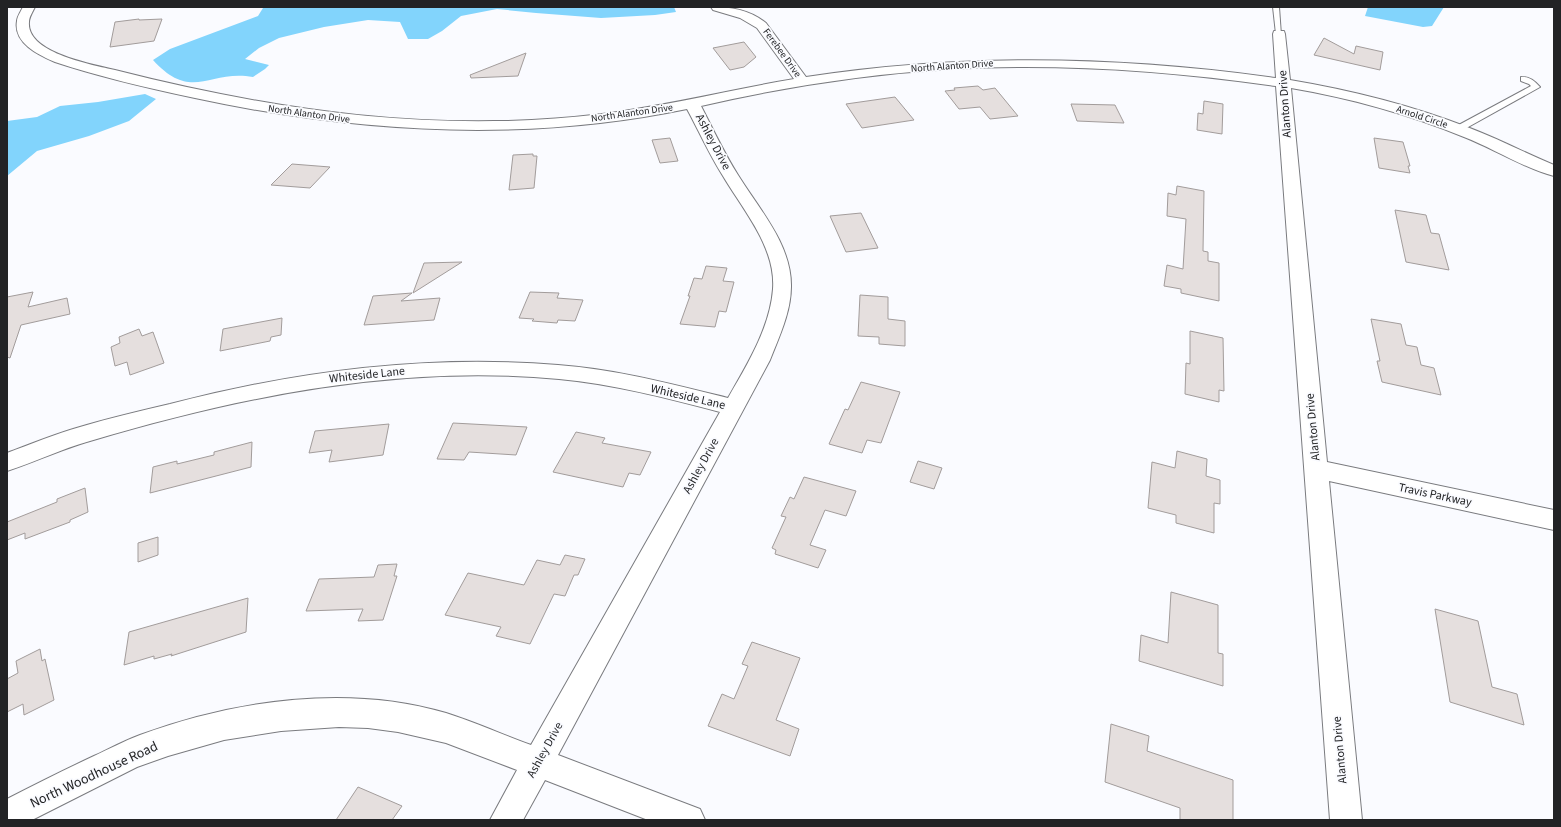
<svg xmlns="http://www.w3.org/2000/svg" width="1561" height="827" font-family="'Source Sans 3',sans-serif">
<rect width="100%" height="100%" fill="#fafbff"/>
<g fill="#82d4fc">
<path d="M 266,7 L 674,7 L 676,12 L 655,15 L 601,18 L 536,13 L 497,9 L 461,16 L 442,31 L 428,39 L 408,39 L 400,22 L 368,20 L 324,27 L 279,38 L 259,48 L 245,59 L 269,65 L 265,69 L 253,77 C 209,69 192,103 153,60 L 170,49 L 258,16 L 263,8 Z"/>
<path d="M 1368,7 L 1379,8 L 1444,7 L 1432,26 L 1423,27 L 1365,16 Z"/>
<path d="M 145,94 L 156,99 L 129,121 L 89,136 L 37,151 L 7,176 L 7,121 L 37,117 L 60,106 L 98,102 Z"/>
</g>
<g fill="#e5dfde" stroke="#a29c9b">
<path d="M 139,19 L 139,20 L 162,19 L 154,41 L 110,47 L 115,22 Z"/>
<path d="M 1324,38 L 1354,54 L 1356,46 L 1383,52 L 1380,70 L 1314,55 Z"/>
<path d="M 744,42 L 756,57 L 744,67 L 730,70 L 713,48 Z"/>
<path d="M 526,53 L 518,76 L 471,78 L 470,75 Z"/>
<path d="M 978,86 L 983,90 L 995,88 L 1018,116 L 990,119 L 980,107 L 959,109 L 945,91 L 955,90 L 954,88 Z"/>
<path d="M 895,97 L 914,120 L 862,128 L 846,104 Z"/>
<path d="M 1204,101 L 1223,104 L 1222,134 L 1197,130 L 1198,113 L 1203,114 Z"/>
<path d="M 1071,104 L 1115,105 L 1124,123 L 1077,121 Z"/>
<path d="M 670,138 L 678,161 L 660,163 L 652,140 Z"/>
<path d="M 1374,138 L 1403,142 L 1410,166 L 1408,166 L 1410,173 L 1379,168 Z"/>
<path d="M 533,154 L 533,156 L 537,156 L 534,188 L 509,190 L 513,155 Z"/>
<path d="M 292,164 L 330,167 L 310,188 L 271,185 Z"/>
<path d="M 1177,186 L 1204,191 L 1203,251 L 1208,252 L 1208,261 L 1219,263 L 1219,301 L 1181,293 L 1181,289 L 1164,286 L 1167,265 L 1183,269 L 1186,219 L 1167,216 L 1168,193 L 1176,195 Z"/>
<path d="M 1395,210 L 1426,215 L 1431,233 L 1439,234 L 1449,270 L 1406,262 Z"/>
<path d="M 861,213 L 878,248 L 846,252 L 830,216 Z"/>
<path d="M 462,262 L 413,293 L 424,263 Z"/>
<path d="M 706,266 L 727,268 L 723,281 L 734,282 L 726,312 L 719,311 L 715,327 L 680,324 L 690,296 L 688,296 L 694,278 L 702,279 Z"/>
<path d="M 33,292 L 28,307 L 67,298 L 70,314 L 21,325 L 10,358 L 7,357 L 7,297 Z"/>
<path d="M 530,292 L 559,293 L 557,298 L 583,300 L 575,321 L 558,320 L 557,323 L 532,321 L 534,319 L 519,318 Z"/>
<path d="M 412,293 L 401,301 L 440,298 L 434,320 L 364,325 L 373,296 Z"/>
<path d="M 860,295 L 888,297 L 888,319 L 905,321 L 905,346 L 879,344 L 879,337 L 858,336 Z"/>
<path d="M 282,318 L 281,335 L 271,337 L 270,341 L 220,351 L 223,329 Z"/>
<path d="M 1371,319 L 1401,324 L 1406,345 L 1417,347 L 1421,365 L 1434,368 L 1441,395 L 1382,382 L 1377,361 L 1380,361 Z"/>
<path d="M 139,329 L 142,336 L 153,332 L 164,363 L 130,375 L 127,362 L 115,366 L 111,347 L 120,343 L 119,337 Z"/>
<path d="M 1190,331 L 1223,338 L 1224,391 L 1219,390 L 1219,402 L 1185,394 L 1186,363 L 1190,364 Z"/>
<path d="M 861,382 L 900,392 L 881,443 L 867,440 L 862,453 L 829,444 L 845,409 L 848,410 Z"/>
<path d="M 453,423 L 527,427 L 516,455 L 469,452 L 464,460 L 437,459 Z"/>
<path d="M 389,424 L 383,455 L 329,462 L 332,450 L 309,453 L 315,431 Z"/>
<path d="M 576,432 L 605,438 L 602,443 L 651,452 L 640,475 L 629,473 L 623,487 L 553,472 Z"/>
<path d="M 252,442 L 251,467 L 150,493 L 153,467 L 177,461 L 177,464 L 214,455 L 214,452 Z"/>
<path d="M 1177,451 L 1207,459 L 1206,476 L 1220,480 L 1220,504 L 1214,503 L 1214,533 L 1176,523 L 1176,515 L 1148,508 L 1152,462 L 1175,468 Z"/>
<path d="M 918,461 L 942,468 L 934,489 L 910,482 Z"/>
<path d="M 804,477 L 856,491 L 846,516 L 825,510 L 810,545 L 826,550 L 818,568 L 775,554 L 776,550 L 772,548 L 786,517 L 781,516 L 790,497 L 794,499 Z"/>
<path d="M 85,488 L 88,512 L 70,520 L 70,522 L 25,539 L 25,533 L 7,540 L 7,522 L 57,502 L 57,499 Z"/>
<path d="M 158,537 L 158,555 L 138,562 L 138,543 Z"/>
<path d="M 565,555 L 585,559 L 578,575 L 574,575 L 565,596 L 554,594 L 530,644 L 496,636 L 501,627 L 445,615 L 468,573 L 524,585 L 537,560 L 560,565 Z"/>
<path d="M 397,564 L 394,576 L 397,576 L 383,620 L 358,621 L 363,609 L 306,611 L 319,579 L 374,577 L 378,565 Z"/>
<path d="M 1171,592 L 1218,605 L 1218,653 L 1223,654 L 1223,686 L 1139,661 L 1141,635 L 1168,643 Z"/>
<path d="M 248,598 L 246,632 L 171,656 L 172,654 L 154,659 L 154,656 L 124,665 L 129,632 Z"/>
<path d="M 1435,609 L 1478,621 L 1492,687 L 1517,694 L 1524,725 L 1450,702 Z"/>
<path d="M 752,642 L 800,658 L 776,720 L 799,729 L 790,756 L 708,726 L 722,694 L 734,699 L 748,666 L 742,664 Z"/>
<path d="M 40,649 L 42,661 L 45,659 L 54,700 L 24,715 L 23,704 L 7,712 L 7,679 L 18,673 L 16,661 Z"/>
<path d="M 1111,724 L 1149,736 L 1147,751 L 1233,780 L 1233,820 L 1180,820 L 1180,808 L 1105,782 Z"/>
<path d="M 358,787 L 402,806 L 392,820 L 336,820 Z"/>
</g>
<g fill="none" stroke-linecap="round" stroke-linejoin="round">
<g stroke="#7a7b7f" stroke-width="2">
<g id="service">
<path d="M 1273,7 L 1279,7 L 1281,35 L 1276,34 Z"/>
<path d="M 1521,77 C 1529,76 1535,81 1540,87 L 1461,131 L 1455,131 L 1454,129 L 1455,127 L 1531,86 L 1529,84 L 1521,81 Z"/>
</g>
</g>
<g stroke="#7a7b7f" stroke-width="2">
<path id="minor" d="M 23,7 L 35,7 C 33,11 29,17 29,22 C 26,53 93,65 115,70 C 276,111 436,134 602,114 C 666,106 729,90 794,79 L 757,28 L 740,18 L 713,10 L 711,7 C 732,7 750,10 766,23 L 806,77 C 962,53 1120,56 1276,78 L 1273,34 L 1274,31 L 1284,31 L 1285,34 L 1290,80 C 1350,90 1410,105 1467,127 C 1497,138 1525,153 1554,165 L 1554,176 C 1525,169 1493,148 1464,137 C 1408,114 1350,98 1291,88 L 1327,462 L 1554,510 L 1554,530 L 1329,481 L 1362,820 L 1330,820 L 1276,86 C 1172,71 1057,63 951,69 C 867,74 783,87 701,106 C 713,129 724,153 738,175 C 759,209 792,245 791,287 C 791,312 779,337 770,360 L 558,755 L 700,809 L 705,820 L 648,820 L 545,780 L 523,820 L 490,820 L 517,770 L 446,743 L 398,732 L 368,728 L 339,727 L 281,731 L 224,740 L 168,756 L 137,767 L 32,820 L 7,820 L 7,799 C 36,784 64,770 94,756 C 109,749 124,741 140,735 C 235,700 348,684 446,713 C 475,722 503,735 531,745 L 720,412 C 667,398 613,384 559,379 C 400,364 241,396 90,441 C 61,449 35,462 7,471 L 7,453 C 31,444 55,434 80,427 C 110,418 140,411 170,404 C 297,371 426,354 558,365 C 615,369 672,384 728,398 C 747,365 770,328 773,289 C 776,247 743,210 723,176 C 709,154 699,131 687,109 C 524,143 357,133 195,98 C 148,88 100,77 55,62 C 39,55 13,43 17,21 C 17,17 21,11 23,7 Z"/>
</g>
<use href="#service" fill="#fff" fill-rule="evenodd"/>
<use href="#minor" fill="#fff" fill-rule="evenodd"/>
</g>
<g text-anchor="middle" dominant-baseline="central" stroke-width="3.5" stroke-linejoin="round" paint-order="stroke">
<g font-size="10" fill="#222325" stroke="#fafbff">
<text transform="translate(782 53) rotate(54)">Ferebee Drive</text>
<text transform="translate(952 66) rotate(-4)">North Alanton Drive</text>
<text transform="translate(632 113) rotate(-8)">North Alanton Drive</text>
<text transform="translate(309 114) rotate(8)">North Alanton Drive</text>
<text transform="translate(1422 117) rotate(18)">Arnold Circle</text>
</g>
<g font-size="12" fill="#222325" stroke="#fafbff">
<text transform="translate(1285 104) rotate(-94)">Alanton Drive</text>
<text transform="translate(713 142) rotate(62)">Ashley Drive</text>
<text transform="translate(367 375) rotate(-6)">Whiteside Lane</text>
<text transform="translate(688 397) rotate(13)">Whiteside Lane</text>
<text transform="translate(1313 427) rotate(-95)">Alanton Drive</text>
<text transform="translate(701 466) rotate(-61)">Ashley Drive</text>
<text transform="translate(1435 495) rotate(12)">Travis Parkway</text>
<text transform="translate(545 750) rotate(-61)">Ashley Drive</text>
<text transform="translate(1340 750) rotate(-95)">Alanton Drive</text>
</g>
<g font-size="14" fill="#222325" stroke="#fafbff">
<text transform="translate(94 775) rotate(-25)">North Woodhouse Road</text>
</g>
</g>
<rect width="1561" height="827" fill="none" stroke="#222325" stroke-width="16"/>
</svg>
